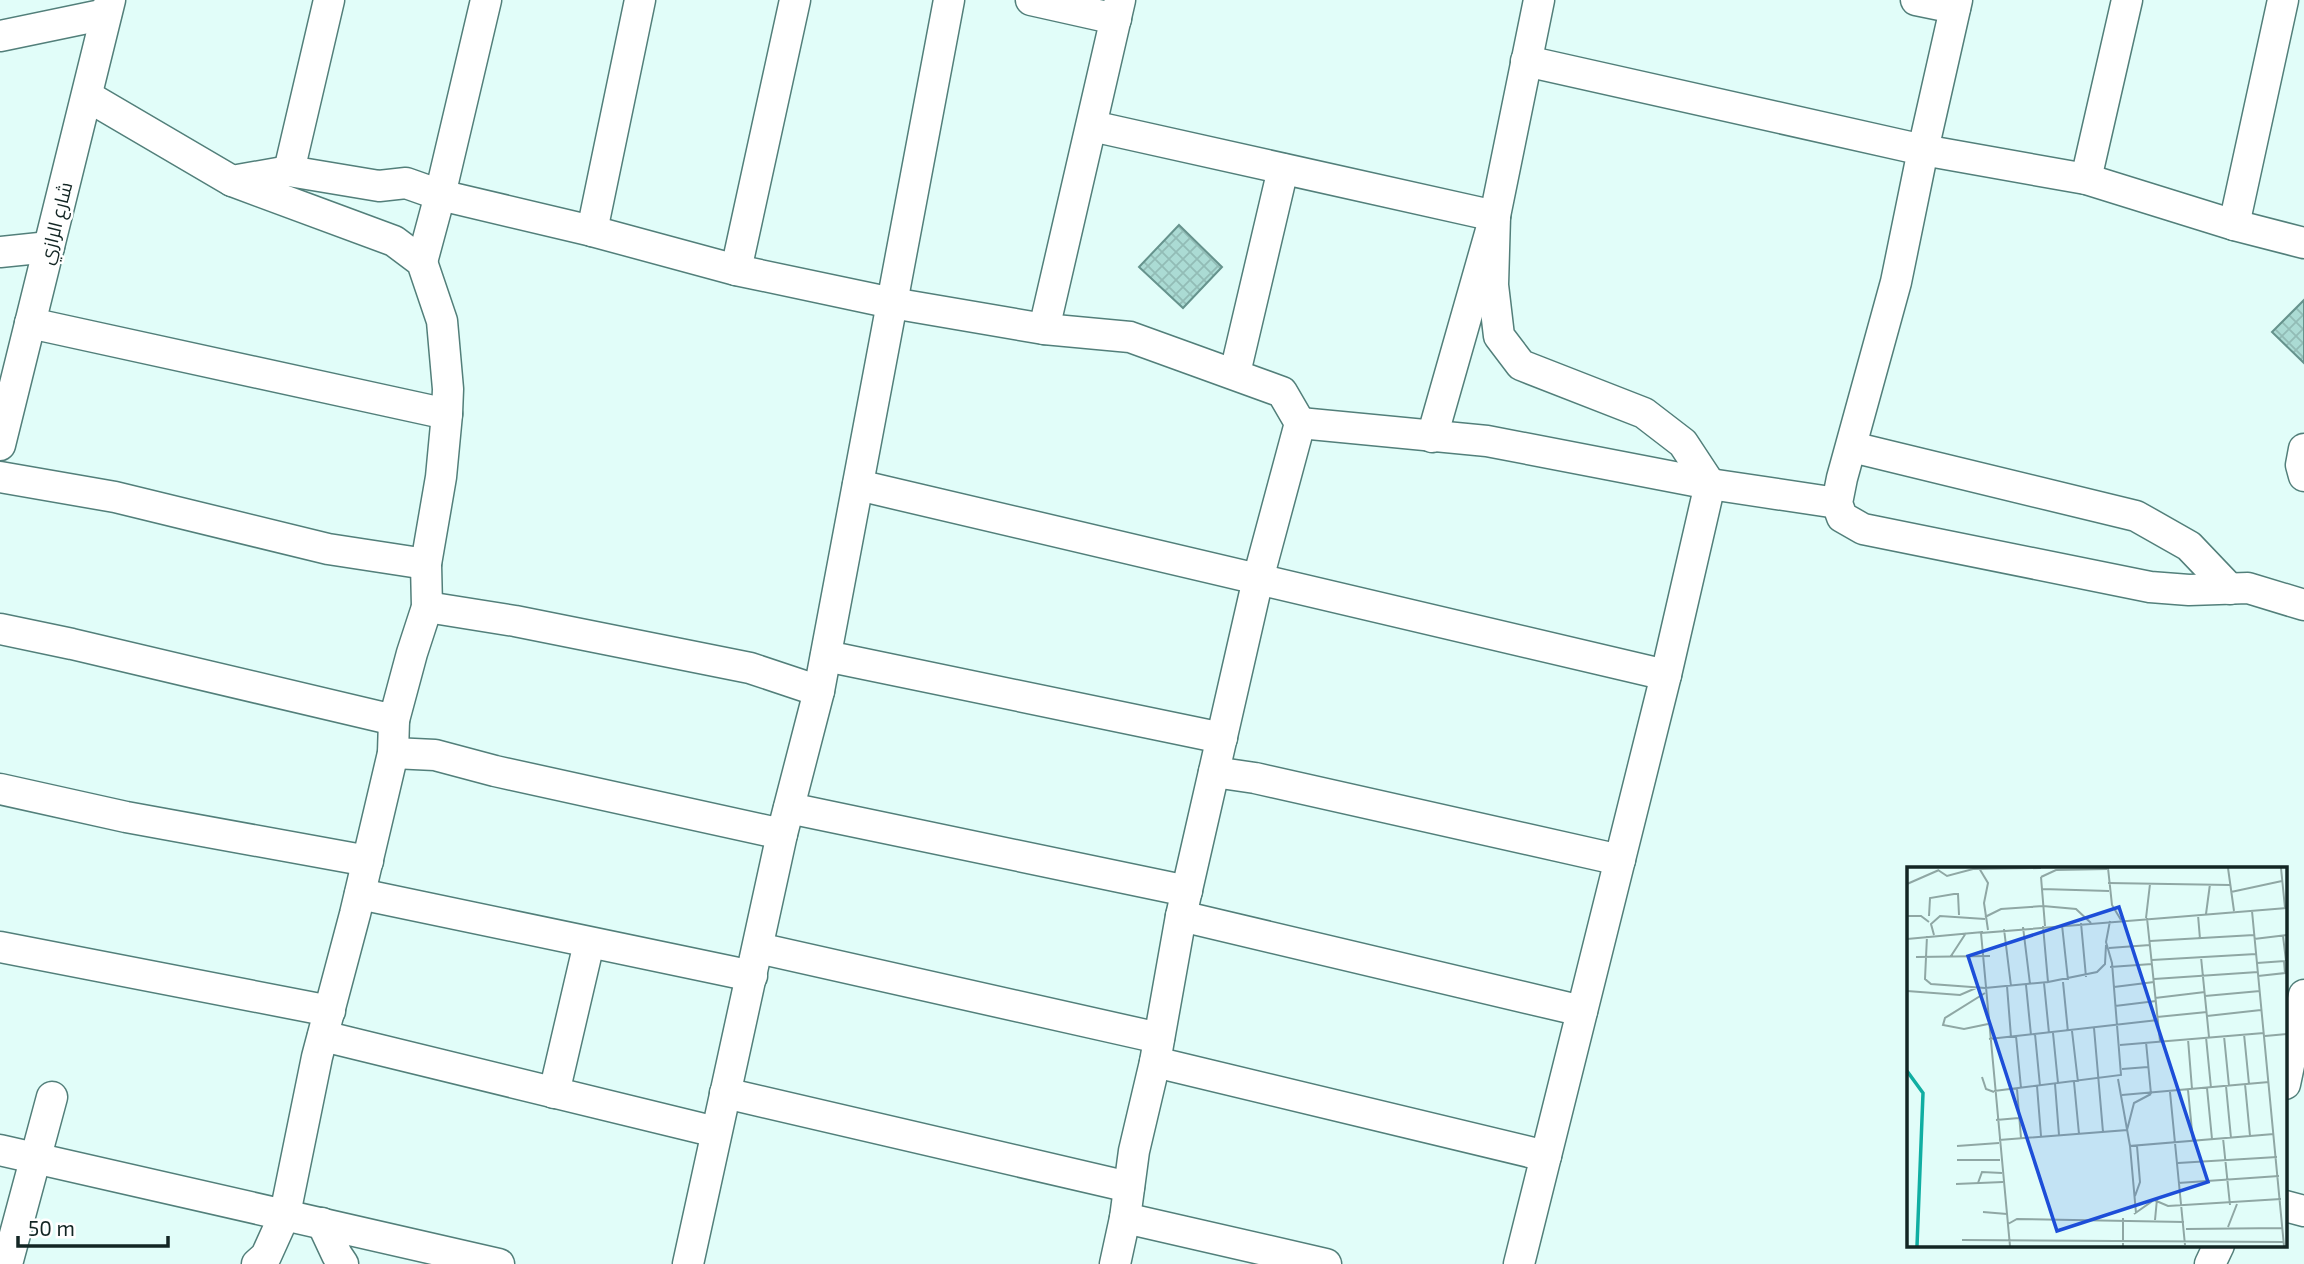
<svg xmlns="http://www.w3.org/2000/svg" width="2304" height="1264" font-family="'Exo 2',Cairo,sans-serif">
<defs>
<pattern id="building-cross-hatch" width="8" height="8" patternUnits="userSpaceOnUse" patternTransform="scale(1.75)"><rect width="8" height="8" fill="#abdbd4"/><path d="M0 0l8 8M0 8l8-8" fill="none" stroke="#92bcb6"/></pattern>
</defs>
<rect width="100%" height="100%" fill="#e1fdf9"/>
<g fill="url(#building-cross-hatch)" stroke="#66938d" stroke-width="2">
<path d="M 1179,225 L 1222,267 L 1183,308 L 1139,267 Z"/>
<path d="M 2304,300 L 2304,363 L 2272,332 Z"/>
</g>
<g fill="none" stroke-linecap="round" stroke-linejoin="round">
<g stroke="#527f7a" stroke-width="33">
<g id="minor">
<path d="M 1031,0 L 1116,19"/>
<path d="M 1916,0 L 1955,8"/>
<path d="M 1957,0 L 1923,150 L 1896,282 L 1842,478 L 1837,503 L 1842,517 L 1863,529 L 2150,587 L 2189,590 L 2248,588 L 2304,605"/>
<path d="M 0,36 L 106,14"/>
<path d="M 1526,61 L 1923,150 L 2086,179 L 2234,225 L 2304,243"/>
<path d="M 87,96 L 232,181 L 289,171 L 379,186 L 406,183 L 440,195 L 592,231 L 736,270 L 892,303 L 1044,329 L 1130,337 L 1282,392 L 1300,423 L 1258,579 L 1181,916 L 1155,1062 L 1134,1151 L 1125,1218 L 1115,1264"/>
<path d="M 1092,126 L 1495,216"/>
<path d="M 289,171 L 329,0"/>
<path d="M 2086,179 L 2127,0"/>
<path d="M 1495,216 L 1493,285 L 1499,336 L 1521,365 L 1644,413 L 1683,443 L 1710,484 L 1666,675 L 1519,1264"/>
<path d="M 2234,225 L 2283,0"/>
<path d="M 592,231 L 640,0"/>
<path d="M 0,252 L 49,247"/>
<path d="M 422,262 L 440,195 L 486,0"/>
<path d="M 736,270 L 795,0"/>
<path d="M 30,323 L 447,414"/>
<path d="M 1044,329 L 1120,0"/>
<path d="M 1235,373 L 1283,169"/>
<path d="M 1300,423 L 1487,441 L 1710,484 L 1837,503"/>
<path d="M 1432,437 L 1495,216 L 1539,0"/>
<path d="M 0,445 L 110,0"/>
<path d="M 1852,447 L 2136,516 L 2189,546 L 2230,589"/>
<path d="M 2304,449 L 2301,465 L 2304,476"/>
<path d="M 0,477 L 115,497 L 328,549 L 426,564"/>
<path d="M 858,485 L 1666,675"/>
<path d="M 427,607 L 515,621 L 750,668 L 819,691"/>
<path d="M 0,629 L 72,644 L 394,720 L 412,653 L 427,607 L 426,564 L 441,477 L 447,414 L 448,389 L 442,321 L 422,262 L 394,241 L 232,181"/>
<path d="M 826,656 L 1222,738"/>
<path d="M 393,753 L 435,755 L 495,771 L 782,834"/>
<path d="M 1214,772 L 1255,778 L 1620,860"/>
<path d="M 0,789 L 126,817 L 368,861"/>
<path d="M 789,808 L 1187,891"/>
<path d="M 360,894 L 752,976"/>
<path d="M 1181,916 L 1582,1011"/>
<path d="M 0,947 L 330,1011"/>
<path d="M 758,948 L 1159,1038"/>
<path d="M 323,1036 L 716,1132"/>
<path d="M 1155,1062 L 1546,1156"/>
<path d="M 2285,1084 L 2304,995"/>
<path d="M 554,1093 L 589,943"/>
<path d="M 725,1093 L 1129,1187"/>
<path d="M 0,1150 L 499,1264"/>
<path d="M 2285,1206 L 2304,1211"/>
<path d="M 1125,1218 L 1326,1264"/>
<path d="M 322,1223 L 337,1255 L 343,1264"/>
<path d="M 7,1264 L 52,1097"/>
<path d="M 257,1264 L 266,1256 L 285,1214 L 317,1057 L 355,914 L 393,753 L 394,720"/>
<path d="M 688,1264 L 782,834 L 819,691 L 949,0"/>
<path d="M 2210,1264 L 2219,1245"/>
</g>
</g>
<use href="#minor" stroke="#fff" stroke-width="30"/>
</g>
<g text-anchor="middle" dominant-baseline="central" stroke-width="5" stroke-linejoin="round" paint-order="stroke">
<g font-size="19" fill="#132624" stroke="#fff">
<text transform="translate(55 223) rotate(-76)">شارع الرازي</text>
</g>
</g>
<g transform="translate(1907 867)">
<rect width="380" height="380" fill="#e1fdf9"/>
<path fill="none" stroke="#10aea2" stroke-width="3.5" d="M 0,204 L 16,226 L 10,379"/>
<path fill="none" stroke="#8fa7a4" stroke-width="2" d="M 72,1 L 81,16 L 77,36 L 81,63M 201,1 L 205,38 L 214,53M 321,1 L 327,44M 374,1 L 378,41M 31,3 L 40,9 L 66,2 L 134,1M 134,10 L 149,3 L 200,2M 134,10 L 138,59M 201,16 L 323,18M 0,17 L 32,3M 135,22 L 202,24M 324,25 L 375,14M 345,44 L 377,379M 299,47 L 303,17M 291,48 L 293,72M 0,49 L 14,49 L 22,55M 22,49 L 23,31 L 47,27 L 51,27 L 52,48M 78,50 L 94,42 L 136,39 L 169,42 L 184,56M 239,51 L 243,17M 240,51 L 253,174M 174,56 L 179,110M 155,58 L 161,113M 136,59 L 141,115 L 190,105 L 198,97 L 199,78M 116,60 L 123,117M 97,62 L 104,119M 27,68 L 24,57 L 33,49 L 78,52M 20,69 L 18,112 L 24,117 L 78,121 L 141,115M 376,69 L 379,94M 0,72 L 76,65M 347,72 L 380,68M 243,74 L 347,68M 202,81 L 243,78M 44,89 L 59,66M 9,90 L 83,89M 294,90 L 302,170M 245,93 L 349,87M 350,96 L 378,94M 203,100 L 245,97M 351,109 L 378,106 L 377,94M 247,112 L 351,105M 156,115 L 161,165M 137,116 L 142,166M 119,118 L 124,168M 100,119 L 104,170M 207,120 L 247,115M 0,124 L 53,128 L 69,121M 78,126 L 38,151 L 36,158 L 57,162 L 81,157M 298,129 L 353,124M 248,131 L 298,125M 208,139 L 249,134M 300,149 L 354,143M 250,150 L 300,145M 187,161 L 196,265M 165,164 L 171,215M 146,166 L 151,216M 128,167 L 133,219M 337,167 L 342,217M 109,169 L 114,221M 317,169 L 322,219M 358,169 L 380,167M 299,170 L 304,221M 82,172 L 251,153M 281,172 L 285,222M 239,175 L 244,227M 213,178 L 357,166M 215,202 L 241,200M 75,210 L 79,222 L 87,225M 211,212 L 223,279M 167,215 L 172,267M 148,217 L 152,268M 338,217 L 343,269M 130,219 L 134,269M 319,219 L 324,271M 300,221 L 305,272M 110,222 L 114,271M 281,223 L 286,274M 87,224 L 214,208 L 205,96 L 199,75 L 203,54M 263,225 L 278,378M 215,228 L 362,215M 89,253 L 112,251M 316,271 L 323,338M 92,273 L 220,263 L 227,236 L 244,227M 50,279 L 92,276M 50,293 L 93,293M 271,296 L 370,290M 71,316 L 75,305 L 95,306M 271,316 L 372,309M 49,317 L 96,315M 228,329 L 233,315 L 230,279M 76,345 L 100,347M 229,346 L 223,279 L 367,267M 227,347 L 247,333 L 261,339 L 374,332M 248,353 L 250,332M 101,357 L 110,352 L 277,355M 321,360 L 330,337M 279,362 L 376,361M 55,373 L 377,375M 103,379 L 74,66 L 380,41M 216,379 L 216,351"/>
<path fill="#1d4ed8" fill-opacity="0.15" stroke="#1d4ed8" stroke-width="3.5" d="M 212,40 L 301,315 L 150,364 L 61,89 Z"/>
<rect width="380" height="380" fill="none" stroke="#132624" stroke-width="3.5"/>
</g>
<path d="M18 1236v10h150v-10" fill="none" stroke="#132624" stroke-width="3.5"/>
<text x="28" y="1236" font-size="21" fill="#132624" stroke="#ffffff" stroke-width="5" paint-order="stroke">50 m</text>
</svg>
